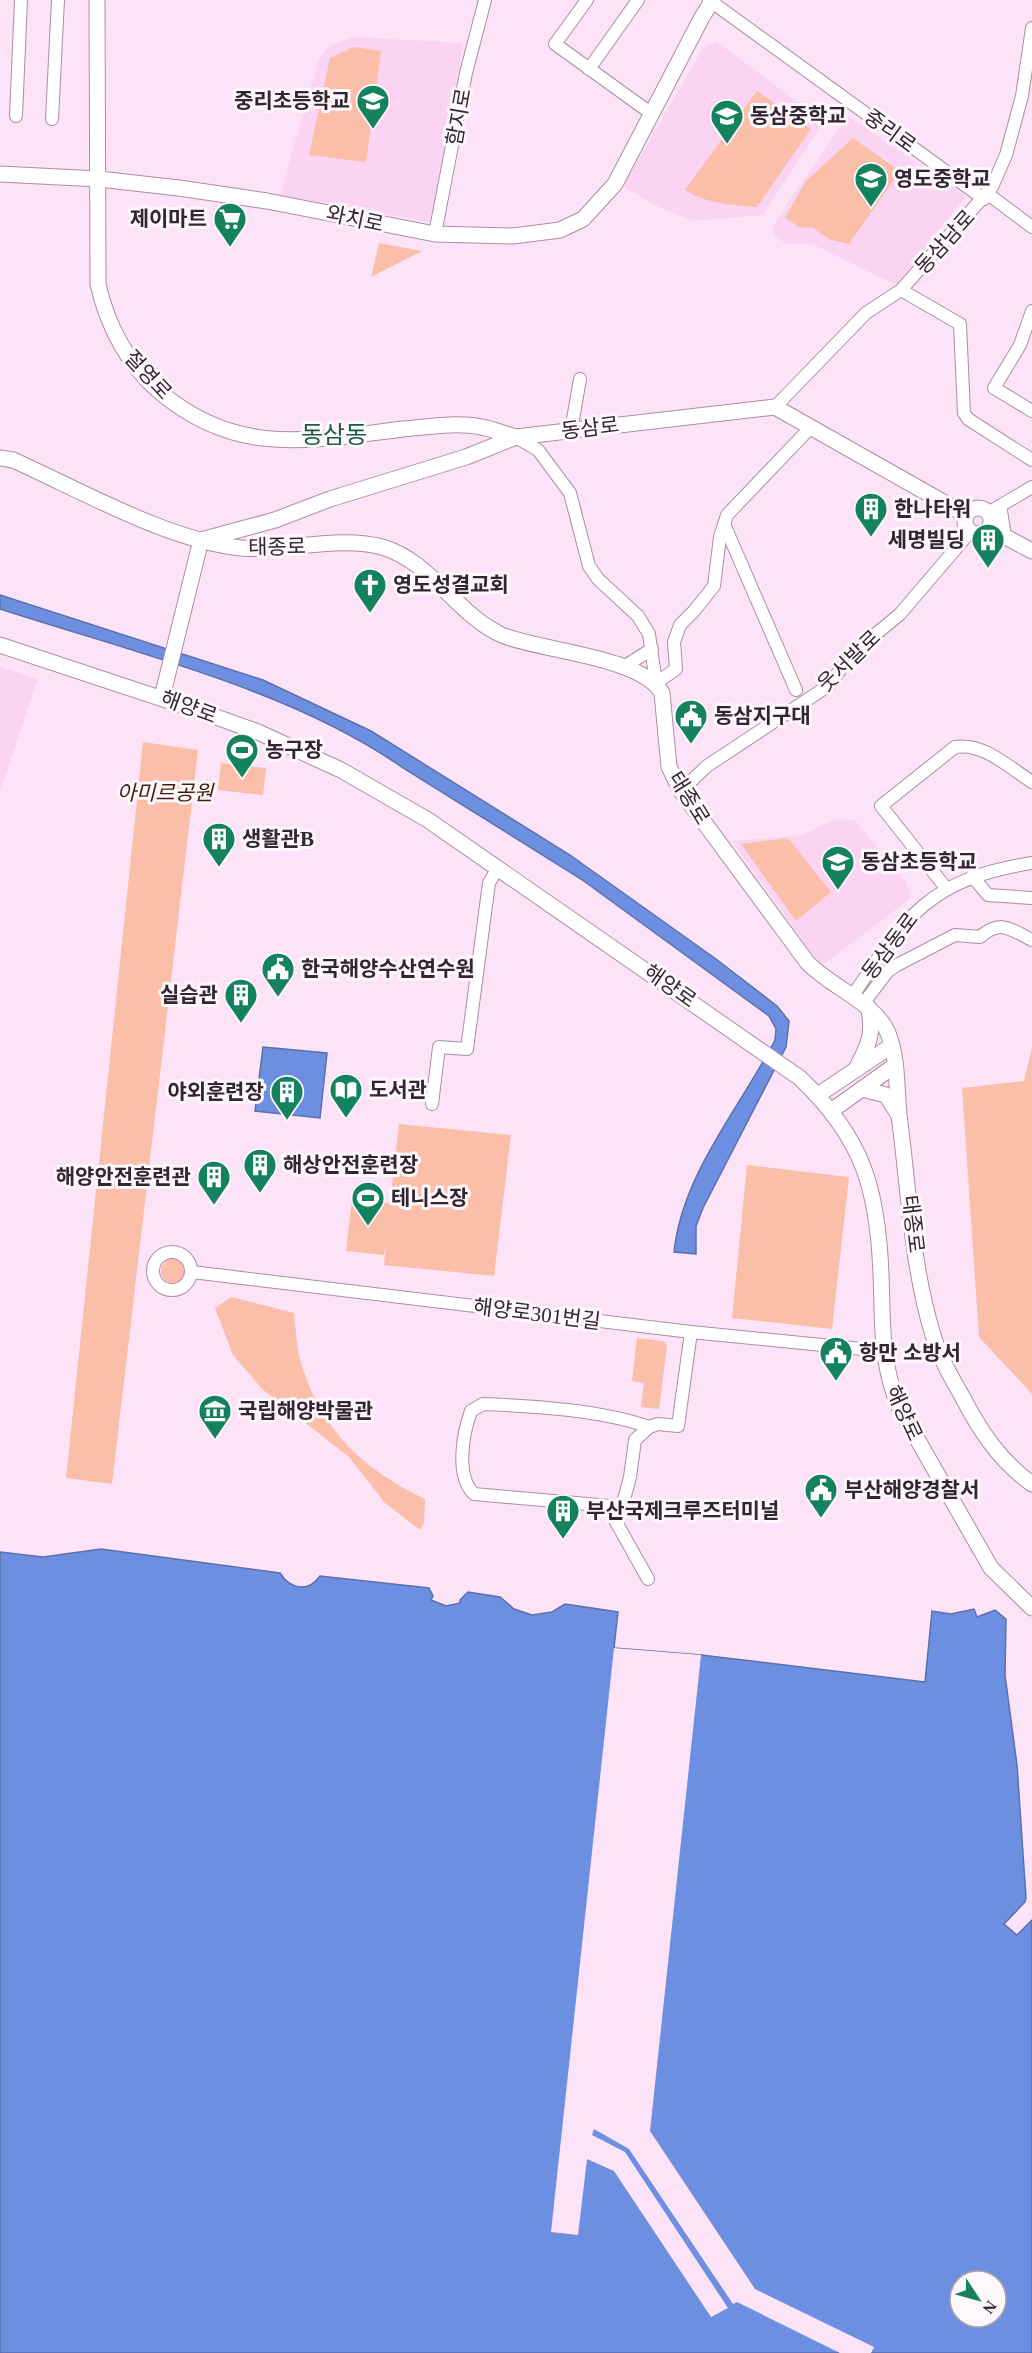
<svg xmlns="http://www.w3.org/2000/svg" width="1032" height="2353" font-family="'Times New Roman','Noto Sans KR',serif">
<rect width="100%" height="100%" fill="#fde3f7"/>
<g fill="#fad4f2">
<path d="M 354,37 L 463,43 L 433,219 L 428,222 L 280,195 L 317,65 L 323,53 L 334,44 Z"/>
<path d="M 716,41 L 824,122 L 763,215 L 692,221 L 657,206 L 623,186 L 703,48 Z"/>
<path d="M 848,116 L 966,196 L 896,285 L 812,244 L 786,244 L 773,234 L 774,225 L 791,198 Z"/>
<path d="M 0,667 L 38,679 L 0,791 Z"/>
<path d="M 836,819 L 855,820 L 907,883 L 911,898 L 824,964 L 815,958 L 732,841 L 802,835 Z"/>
</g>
<g fill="#fbbfa9">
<path d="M 354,47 L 381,51 L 366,162 L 309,155 L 330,58 Z"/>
<path d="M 757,91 L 811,129 L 757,207 C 731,205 708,204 685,190 Z"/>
<path d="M 853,138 L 897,169 L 893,175 L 895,178 L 849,244 L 831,240 L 811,227 L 801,228 L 785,218 L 806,181 Z"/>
<path d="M 379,243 L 422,251 L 371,277 Z"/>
<path d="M 143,742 L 198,750 L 112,1484 L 66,1478 Z"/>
<path d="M 221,763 L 266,768 L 263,795 L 218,790 Z"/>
<path d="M 788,838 L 831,892 L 796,921 L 741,844 Z"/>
<path d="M 1032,1047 L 1032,1394 L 979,1337 L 962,1088 L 1024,1081 Z"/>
<path d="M 399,1124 L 511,1135 L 494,1276 L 384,1265 L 386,1244 L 384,1255 L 346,1251 L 352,1199 L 390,1203 Z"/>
<path d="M 747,1165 L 849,1177 L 832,1329 L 732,1318 Z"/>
<circle cx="173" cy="1271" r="12"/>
<path d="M 231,1297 L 294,1313 C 296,1328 296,1344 300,1359 C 319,1428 362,1469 425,1499 L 424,1523 L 420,1530 L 385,1503 L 349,1457 L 262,1389 L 233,1355 L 215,1308 Z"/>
<path d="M 637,1338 L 663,1341 L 667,1345 L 659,1409 L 641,1407 L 644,1383 L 632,1381 Z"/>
</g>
<g fill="#6d8fe1" stroke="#5b70ac" stroke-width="1.5" fill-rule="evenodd">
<path d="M 0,595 L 263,680 L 371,731 L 570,855 L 716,959 L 777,1006 L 789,1021 L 786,1047 L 703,1208 L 696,1226 L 696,1254 L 674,1252 C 682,1174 740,1108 775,1040 L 776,1029 L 769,1016 L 581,879 L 403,768 C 293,690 129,651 0,609 Z"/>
<path d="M 263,1047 L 327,1053 L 320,1118 L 255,1111 Z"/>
<path d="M 101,1549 L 280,1573 C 290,1589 308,1593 320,1576 L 429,1588 L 433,1596 L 431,1600 L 446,1606 L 460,1603 L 460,1600 L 468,1592 L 500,1597 L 514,1609 L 532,1615 L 552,1612 L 565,1604 L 618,1612 L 614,1648 L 701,1655 L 925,1682 L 932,1611 L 951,1614 L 974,1609 L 977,1617 L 995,1610 L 1006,1619 L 1005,1675 L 1017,1765 L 1026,1898 L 1025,1902 L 1004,1924 L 1017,1935 L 1032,1920 L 1032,2353 L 0,2353 L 0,1552 L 43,1557 ZM 960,2281 L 996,2281 L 996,2317 L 960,2317 Z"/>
</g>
<path fill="#fde3f7" d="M 614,1648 L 701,1655 L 650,2131 L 755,2289 L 874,2347 L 871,2353 L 840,2353 L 737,2302 L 733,2304 L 629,2149 L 594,2129 L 592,2135 L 625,2152 L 728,2308 L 711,2317 L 614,2171 L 587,2159 L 578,2235 L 551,2232 Z"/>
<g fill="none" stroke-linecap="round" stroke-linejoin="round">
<g stroke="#ab8ea5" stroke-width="14">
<g id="minor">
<path d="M 587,0 L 555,44 L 652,114"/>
<path d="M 709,0 L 984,199"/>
<path d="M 589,69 L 638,0"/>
<path d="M 16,116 L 21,0"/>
<path d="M 52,119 L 58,0"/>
<path d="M 988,194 L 1032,227"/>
<path d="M 435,234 L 466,73 L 485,0"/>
<path d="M 901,290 L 960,324 L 964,413 L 968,419 L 1032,460"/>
<path d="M 1032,311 L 1020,345 L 994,388 L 1032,411"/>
<path d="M 775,407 L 866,313 L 901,290 L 992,187 L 1006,155 L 1022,96 L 1032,28"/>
<path d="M 571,431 L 580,379"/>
<path d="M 516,437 L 538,450 L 570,493 L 589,566 L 598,579 L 638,616 L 649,634 L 656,683"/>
<path d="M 988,513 L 1032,487"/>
<path d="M 724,524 L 796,690"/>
<path d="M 622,668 L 652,649"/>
<path d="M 656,683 L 676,669 L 674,642 L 680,625 L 694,611 L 714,586 L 720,537 L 727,515 L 811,427"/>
<path d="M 681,791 L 707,766 L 828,686 L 853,653 L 900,614 L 970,532"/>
<path d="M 972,876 L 988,895 L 1032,898"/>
<path d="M 946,888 L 881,806 L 955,747 C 983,742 1010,768 1032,782"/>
<path d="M 852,997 C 906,915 930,879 1032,863"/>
<path d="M 863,1004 L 888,971 L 897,965 L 955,935 L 980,937 C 1001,919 1010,929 1032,940"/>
<path d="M 432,1104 L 439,1047 L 467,1049 L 489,883 L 498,868"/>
<circle cx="172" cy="1271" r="19"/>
<path d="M 192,1272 L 691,1332 L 883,1351"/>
<path d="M 483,1404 C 533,1406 602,1410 649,1427 L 635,1440 L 630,1477 L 622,1507 L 474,1494 C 455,1476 463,1433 471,1411 Z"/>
<path d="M 649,1427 L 658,1424 L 678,1426 L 691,1332"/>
<path d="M 611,1506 L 615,1520 L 648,1579"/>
</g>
</g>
<g stroke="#ab8ea5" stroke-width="17">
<g id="major">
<path d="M 97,0 L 98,284 C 107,325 128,365 160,392 C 238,458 312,440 403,429 C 428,427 456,422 481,427 C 493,429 504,434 516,437"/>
<path d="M 0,174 L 99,179 L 179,188 L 267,201 L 435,234 L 513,236 L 560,230 L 583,219 L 615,184 L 702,17 L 713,0"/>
<path d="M 0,458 L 13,460 C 80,490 169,541 241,548 C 286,552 340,535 382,547 C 431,561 457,615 502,635 C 539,651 641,656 662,693 L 669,767 L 681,791 L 807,962 C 830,987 875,1002 888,1033 C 899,1061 896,1094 900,1123 C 909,1193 912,1267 933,1335 C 939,1356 951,1377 962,1396 C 980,1431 1000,1461 1032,1484"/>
<circle cx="978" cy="521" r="13"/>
<path d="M 999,508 L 1003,533"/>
<path d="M 989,528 L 1032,551"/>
<path d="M 0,645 L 202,712 L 258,732 L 341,770 L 428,820 L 800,1078 C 863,1138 878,1189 881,1275 C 883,1324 880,1363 900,1409 L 991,1568 L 1032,1608"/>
<path d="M 162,697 L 201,540 L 275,520 L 330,499 L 466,457 L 516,437 L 775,407 L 966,515"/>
<path d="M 856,1069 C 868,1047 875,1032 868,1007"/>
<path d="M 862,1089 L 886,1095 L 898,1114"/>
<path d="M 818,1095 L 891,1046"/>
<path d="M 831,1111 L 894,1066"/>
</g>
</g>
<use href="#minor" stroke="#fff" stroke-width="12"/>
<use href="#major" stroke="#fff" stroke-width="15"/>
</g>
<defs>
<g id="school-pin" transform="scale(1.725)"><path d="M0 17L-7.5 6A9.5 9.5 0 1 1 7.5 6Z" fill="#15825f" stroke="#fef7fc"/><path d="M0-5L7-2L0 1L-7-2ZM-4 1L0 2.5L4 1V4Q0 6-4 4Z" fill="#fff"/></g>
<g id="supermarket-pin" transform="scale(1.725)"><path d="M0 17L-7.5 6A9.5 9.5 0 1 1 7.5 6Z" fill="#15825f" stroke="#fef7fc"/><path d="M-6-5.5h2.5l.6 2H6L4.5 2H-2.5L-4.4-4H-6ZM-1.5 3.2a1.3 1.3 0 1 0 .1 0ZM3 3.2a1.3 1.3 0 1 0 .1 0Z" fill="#fff"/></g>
<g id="building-pin" transform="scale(1.725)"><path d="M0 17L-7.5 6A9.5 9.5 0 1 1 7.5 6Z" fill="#15825f" stroke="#fef7fc"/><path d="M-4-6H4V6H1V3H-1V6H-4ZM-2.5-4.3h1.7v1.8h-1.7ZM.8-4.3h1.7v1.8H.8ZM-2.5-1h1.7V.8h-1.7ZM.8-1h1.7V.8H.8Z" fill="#fff"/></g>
<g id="church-pin" transform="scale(1.725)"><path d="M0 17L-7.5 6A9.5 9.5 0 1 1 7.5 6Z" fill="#15825f" stroke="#fef7fc"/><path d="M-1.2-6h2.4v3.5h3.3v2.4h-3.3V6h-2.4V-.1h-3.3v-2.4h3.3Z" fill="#fff"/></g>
<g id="civic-pin" transform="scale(1.725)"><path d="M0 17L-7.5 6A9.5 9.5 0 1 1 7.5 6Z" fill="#15825f" stroke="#fef7fc"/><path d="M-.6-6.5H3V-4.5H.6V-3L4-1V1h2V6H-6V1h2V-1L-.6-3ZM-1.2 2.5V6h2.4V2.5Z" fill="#fff"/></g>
<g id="stadium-pin" transform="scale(1.725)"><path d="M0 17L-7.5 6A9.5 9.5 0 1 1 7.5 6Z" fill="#15825f" stroke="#fef7fc"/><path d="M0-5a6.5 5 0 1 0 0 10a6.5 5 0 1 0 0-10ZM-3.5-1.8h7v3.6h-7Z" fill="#fff"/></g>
<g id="library-pin" transform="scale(1.725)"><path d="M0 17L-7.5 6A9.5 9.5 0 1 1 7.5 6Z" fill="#15825f" stroke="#fef7fc"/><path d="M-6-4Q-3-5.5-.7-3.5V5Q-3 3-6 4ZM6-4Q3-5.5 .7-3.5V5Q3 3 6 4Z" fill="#fff"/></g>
<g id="museum-pin" transform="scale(1.725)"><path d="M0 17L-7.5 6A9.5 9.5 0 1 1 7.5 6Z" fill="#15825f" stroke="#fef7fc"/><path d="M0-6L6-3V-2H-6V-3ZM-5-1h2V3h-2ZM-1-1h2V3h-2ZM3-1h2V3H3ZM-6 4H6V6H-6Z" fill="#fff"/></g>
</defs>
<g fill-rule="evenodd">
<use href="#school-pin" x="373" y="101"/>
<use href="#school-pin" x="727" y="116"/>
<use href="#school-pin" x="871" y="179"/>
<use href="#supermarket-pin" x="230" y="219"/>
<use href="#building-pin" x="871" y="509"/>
<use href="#building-pin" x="988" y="540"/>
<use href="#church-pin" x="370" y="585"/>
<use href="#civic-pin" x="691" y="716"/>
<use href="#stadium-pin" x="242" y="750"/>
<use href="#building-pin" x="219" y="839"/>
<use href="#school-pin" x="838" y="862"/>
<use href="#civic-pin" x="278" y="969"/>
<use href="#building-pin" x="241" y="995"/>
<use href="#library-pin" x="346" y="1090"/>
<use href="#building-pin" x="287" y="1092"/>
<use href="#building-pin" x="260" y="1165"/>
<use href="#building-pin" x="214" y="1177"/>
<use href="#stadium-pin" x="368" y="1198"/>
<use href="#civic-pin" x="836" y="1353"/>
<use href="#museum-pin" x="215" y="1411"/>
<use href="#civic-pin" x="821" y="1490"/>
<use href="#building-pin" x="563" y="1511"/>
</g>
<g text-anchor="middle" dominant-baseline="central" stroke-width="6" stroke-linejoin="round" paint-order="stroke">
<g font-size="21" font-weight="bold" fill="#322630" stroke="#fef7fc" text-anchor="start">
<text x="350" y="101" text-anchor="end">중리초등학교</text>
<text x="750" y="116">동삼중학교</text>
<text x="894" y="179">영도중학교</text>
<text x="207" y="219" text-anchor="end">제이마트</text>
<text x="894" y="509">한나타워</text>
<text x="965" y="540" text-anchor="end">세명빌딩</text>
<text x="393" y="585">영도성결교회</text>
<text x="714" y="716">동삼지구대</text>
<text x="265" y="750">농구장</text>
<text x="242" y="839">생활관B</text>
<text x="861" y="862">동삼초등학교</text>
<text x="301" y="969">한국해양수산연수원</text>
<text x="218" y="995" text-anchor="end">실습관</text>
<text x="369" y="1090">도서관</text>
<text x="264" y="1092" text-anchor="end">야외훈련장</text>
<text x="283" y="1165">해상안전훈련장</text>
<text x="191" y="1177" text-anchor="end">해양안전훈련관</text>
<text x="391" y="1198">테니스장</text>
<text x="859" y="1353">항만 소방서</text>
<text x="238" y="1411">국립해양박물관</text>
<text x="844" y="1490">부산해양경찰서</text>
<text x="586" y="1511">부산국제크루즈터미널</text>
</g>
<g font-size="21" fill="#322630" stroke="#fef7fc">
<text transform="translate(459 117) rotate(-80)">함지로</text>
<text transform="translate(890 131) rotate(36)">중리로</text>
<text transform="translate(355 219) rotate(12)">와치로</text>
<text transform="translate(945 242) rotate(-48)">동삼남로</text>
<text transform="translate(148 375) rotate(47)">절영로</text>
<text transform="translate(590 428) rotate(-7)">동삼로</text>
<text transform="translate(277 547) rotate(-1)">태종로</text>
<text transform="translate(849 661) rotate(-44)">웃서발로</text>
<text transform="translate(189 707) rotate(20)">해양로</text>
<text transform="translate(689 798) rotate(58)">태종로</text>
<text transform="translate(890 946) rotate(-53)">동삼동로</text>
<text transform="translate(670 986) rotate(35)">해양로</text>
<text transform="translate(913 1224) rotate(83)">태종로</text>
<text transform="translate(537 1314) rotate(7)">해양로301번길</text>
<text transform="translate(904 1413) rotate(65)">해양로</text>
</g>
<g font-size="21" font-style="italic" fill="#431d0e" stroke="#fef7fc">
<text x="165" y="793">아미르공원</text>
</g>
<g font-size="24" fill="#175d44" stroke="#fef7fc">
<text x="334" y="435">동삼동</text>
</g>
</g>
<g transform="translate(978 2299) rotate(126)"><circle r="28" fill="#fef7fc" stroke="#aca3aa" stroke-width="1.5"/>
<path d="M0-4.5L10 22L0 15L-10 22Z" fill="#15825f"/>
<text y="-9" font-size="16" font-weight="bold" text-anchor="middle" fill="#322630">N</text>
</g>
</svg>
